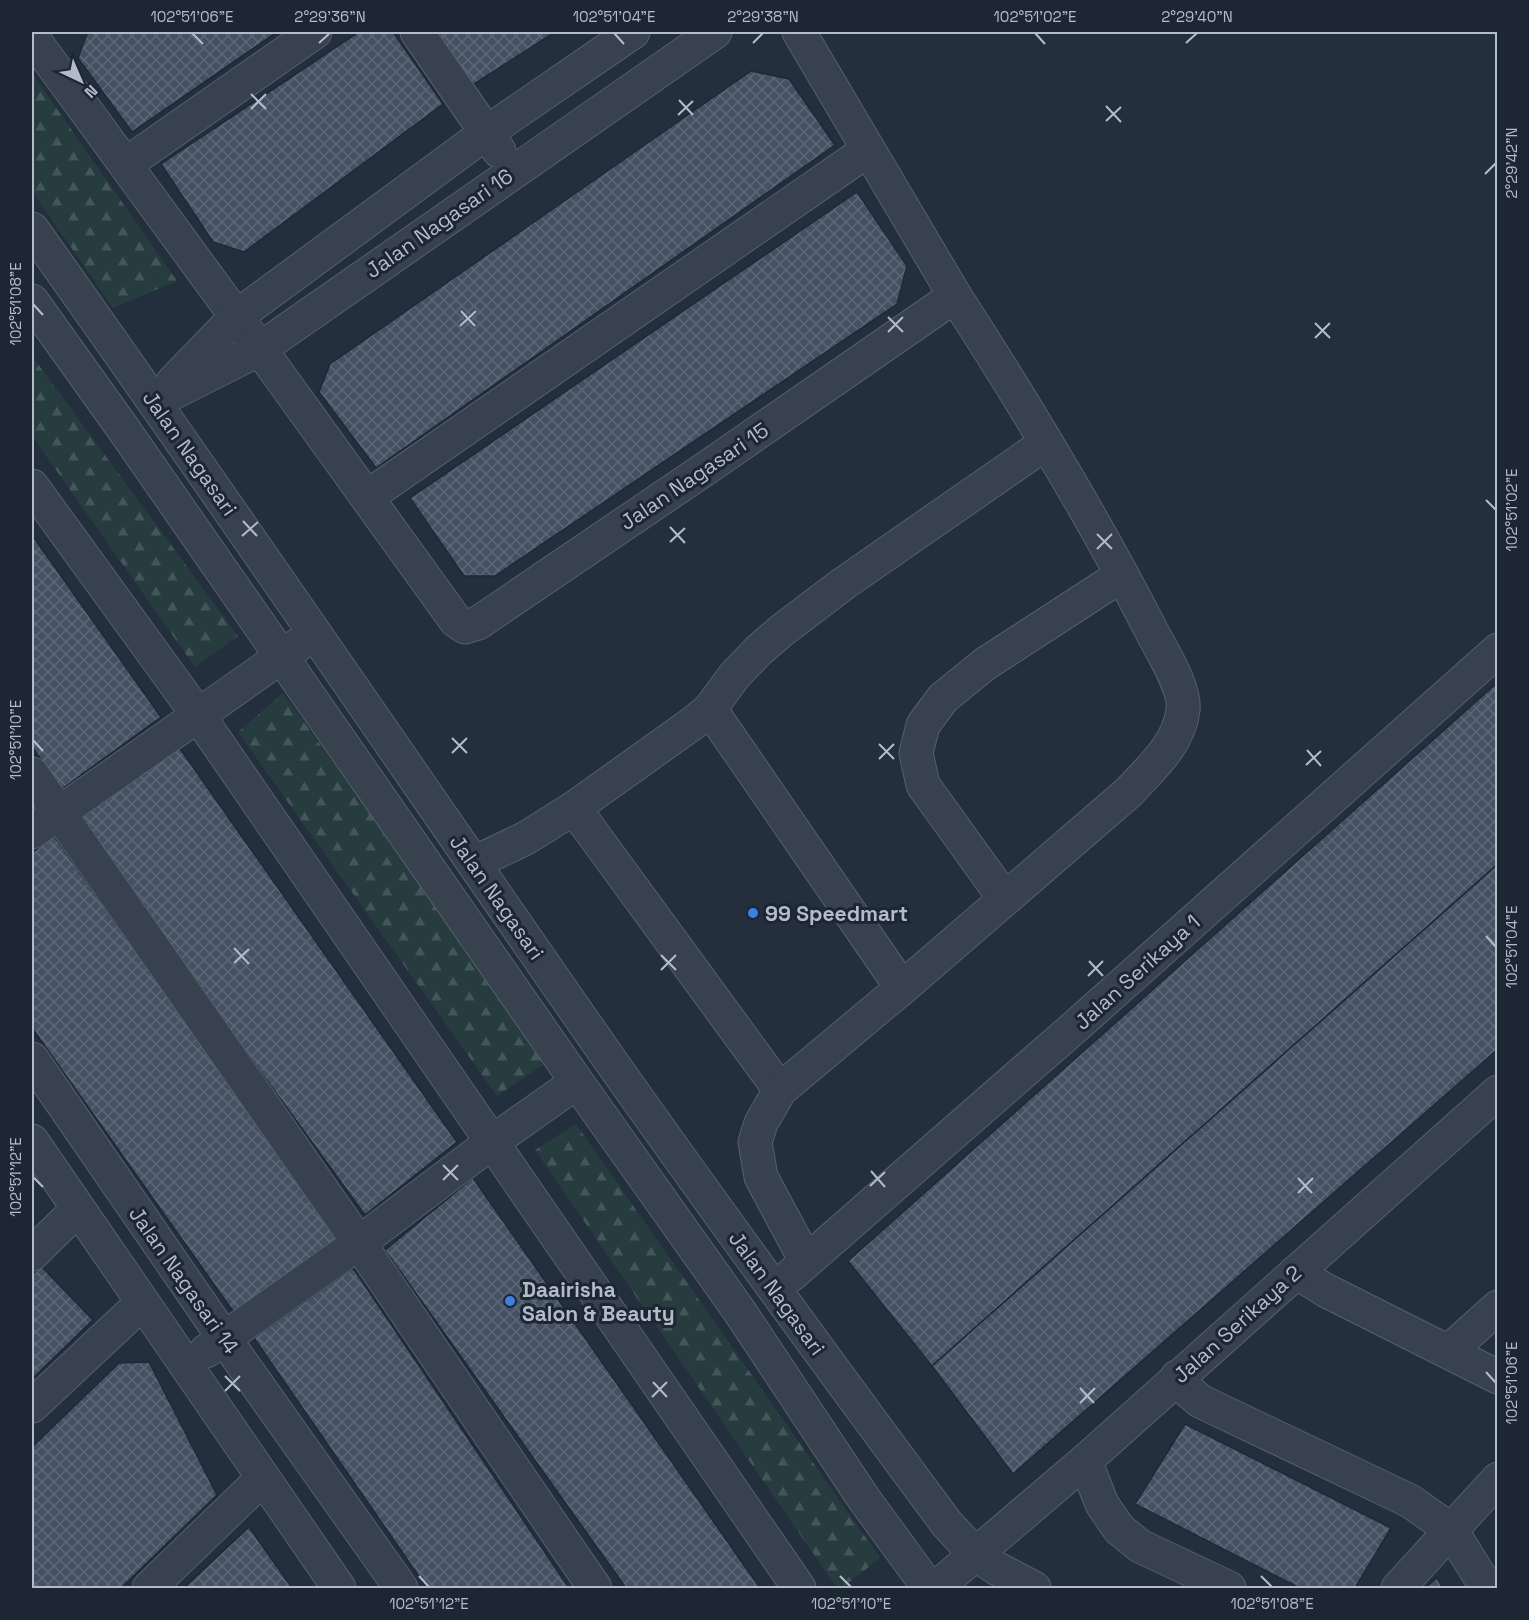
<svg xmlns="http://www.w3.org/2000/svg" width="1529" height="1620" font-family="'Space Grotesk',sans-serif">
<defs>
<pattern id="forest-firs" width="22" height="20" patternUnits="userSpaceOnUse" patternTransform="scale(1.5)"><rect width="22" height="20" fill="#263c3f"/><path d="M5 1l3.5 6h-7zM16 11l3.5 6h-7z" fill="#435659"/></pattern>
<pattern id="building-cross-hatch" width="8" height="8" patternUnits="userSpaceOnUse" patternTransform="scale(1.5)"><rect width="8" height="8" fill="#455162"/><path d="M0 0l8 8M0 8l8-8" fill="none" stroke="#5d6877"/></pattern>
</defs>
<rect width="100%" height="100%" fill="#242f3e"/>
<g fill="url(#forest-firs)">
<path d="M 32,73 L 177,281 L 113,308 L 32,191 Z"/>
<path d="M 32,356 L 238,636 L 195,667 L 32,436 Z"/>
<path d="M 283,693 L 549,1061 L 497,1096 L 238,732 Z"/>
<path d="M 576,1124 L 880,1558 L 842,1588 L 837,1588 L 535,1150 Z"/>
</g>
<g fill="url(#building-cross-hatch)" stroke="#1f2835" stroke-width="1.5">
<path d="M 92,32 L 277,32 L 132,132 L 78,58 L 87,34 Z"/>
<path d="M 359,32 L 393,32 L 443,104 L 244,252 L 213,242 L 161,164 Z"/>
<path d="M 435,32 L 555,32 L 471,86 Z"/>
<path d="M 751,71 L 789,79 L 835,145 L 376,468 L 319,392 L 330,364 Z"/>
<path d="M 857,192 L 907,266 L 897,304 L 495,576 L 464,576 L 410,498 Z"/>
<path d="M 32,535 L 161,717 L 62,789 L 32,747 Z"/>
<path d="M 1498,682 L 1498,864 L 932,1366 L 848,1261 Z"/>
<path d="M 176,743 L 457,1142 L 365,1215 L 77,820 Z"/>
<path d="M 54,836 L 338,1237 L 235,1314 L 32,1028 L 32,853 Z"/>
<path d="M 1498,864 L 1498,1049 L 1013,1474 L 932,1366 Z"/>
<path d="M 473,1178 L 760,1588 L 626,1588 L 385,1250 Z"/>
<path d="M 41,1266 L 93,1320 L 32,1379 L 32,1275 Z"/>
<path d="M 353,1268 L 569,1588 L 427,1588 L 254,1338 Z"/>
<path d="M 149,1362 L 217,1495 L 121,1588 L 32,1588 L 32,1447 L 119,1363 Z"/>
<path d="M 1185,1424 L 1391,1528 L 1355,1588 L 1300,1588 L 1135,1504 Z"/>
<path d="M 249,1527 L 292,1588 L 184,1588 Z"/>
<path d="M 1437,1578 L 1443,1588 L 1425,1588 Z"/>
</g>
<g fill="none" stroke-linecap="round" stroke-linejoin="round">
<g stroke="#565f6c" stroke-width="35">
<g id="minor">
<path d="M 417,32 L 499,151"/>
<path d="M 32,37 L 260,349 L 456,621 L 465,627 L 478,623 L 702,471 L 955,296 L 799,32"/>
<path d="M 126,164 L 315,32"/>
<path d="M 32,229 C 228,504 417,783 610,1060 C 720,1216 833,1370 947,1524 L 975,1554 L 996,1568 L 1034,1588"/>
<path d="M 32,301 L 122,427 L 577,1082 L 740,1312 L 864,1499 L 929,1588"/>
<path d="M 173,382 L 236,317 L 486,133 L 633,32"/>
<path d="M 155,402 L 260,349 L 715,32"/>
<path d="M 32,486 L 198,715 L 799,1588"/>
<path d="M 367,497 L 868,150"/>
<path d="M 710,709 L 902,988"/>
<path d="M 32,774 L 359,1243 L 595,1588"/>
<path d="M 574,808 L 780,1090"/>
<path d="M 32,832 L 298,645"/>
<path d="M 474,863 L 526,838 L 574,808 L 693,723 L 710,709 L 734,676 L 758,651 L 781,631 L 843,584 L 1046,443"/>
<path d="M 1005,899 L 923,785 L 916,753 L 923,725 L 943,698 L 985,664 L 1122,575"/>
<path d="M 32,1059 L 224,1338 L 401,1588"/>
<path d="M 32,1141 L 339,1588"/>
<path d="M 32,1254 L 78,1209"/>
<path d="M 806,1261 L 761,1177 L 755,1142 L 761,1123 L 780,1090 L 902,988 L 1129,792 C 1151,768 1179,744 1183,710 C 1186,688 1161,650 1151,630 C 1092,515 1025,404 955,296"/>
<path d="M 1296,1272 L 1325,1290 L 1498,1377"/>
<path d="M 791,1275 L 1077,1025 L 1498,650"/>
<path d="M 206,1351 L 359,1243 L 492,1142 L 577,1082"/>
<path d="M 1449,1351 L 1498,1307"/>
<path d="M 1177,1377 L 1185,1388 L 1200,1401 L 1410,1501 L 1451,1530 L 1487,1588"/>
<path d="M 32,1406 L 142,1303"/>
<path d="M 1085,1461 L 1102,1504 L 1119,1529 L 1140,1546 L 1229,1588"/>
<path d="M 149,1588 L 263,1478"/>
<path d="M 936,1588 L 1085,1461 L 1498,1092"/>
<path d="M 1398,1588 L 1498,1479"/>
</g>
</g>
<use href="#minor" stroke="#38414e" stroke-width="33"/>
</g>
<path fill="none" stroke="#b4bcc9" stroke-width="2" d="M 192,33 L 203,44M 614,33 L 624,44M 1035,33 L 1045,44M 319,43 L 330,33M 753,43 L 763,33M 1186,43 L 1197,33M 251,94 L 266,109M 679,100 L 693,115M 1106,106 L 1121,122M 251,109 L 266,94M 678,115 L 693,101M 1106,121 L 1121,107M 1485,174 L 1496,163M 33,304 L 43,315M 461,311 L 475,326M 888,317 L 903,332M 1315,323 L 1330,338M 460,326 L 476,311M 888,332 L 903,317M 1315,338 L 1330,323M 1486,500 L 1496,510M 243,521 L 257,536M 670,527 L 685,543M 1097,534 L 1112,549M 242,536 L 258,522M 670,542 L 685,528M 1097,549 L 1112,534M 452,738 L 467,753M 33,740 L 43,751M 879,744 L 894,759M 1307,750 L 1321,766M 452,753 L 467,738M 879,759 L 894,744M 1306,765 L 1321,751M 1486,936 L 1496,947M 234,948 L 249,964M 661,955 L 676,970M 1089,961 L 1103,976M 234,963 L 249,949M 661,970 L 676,955M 1088,976 L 1103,961M 443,1165 L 458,1180M 871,1171 L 885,1187M 33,1177 L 43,1187M 1298,1178 L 1312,1193M 443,1180 L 458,1165M 870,1186 L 885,1172M 1298,1193 L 1313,1178M 1486,1372 L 1496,1383M 225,1376 L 240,1391M 653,1382 L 667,1397M 1080,1388 L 1094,1403M 225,1391 L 240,1376M 652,1397 L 667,1382M 1080,1403 L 1095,1388M 419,1576 L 429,1587M 840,1576 L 851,1587M 1261,1576 L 1272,1587"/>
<g fill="#3f7fe0" stroke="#1d2633" stroke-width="2">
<circle cx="753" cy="913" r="6"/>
<circle cx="510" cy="1301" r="6"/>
</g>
<g text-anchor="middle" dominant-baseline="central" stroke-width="6" stroke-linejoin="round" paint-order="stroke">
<g font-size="21" fill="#b4bcc9" stroke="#1d2633">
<text transform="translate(439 223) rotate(-35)">Jalan Nagasari 16</text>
<text transform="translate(190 453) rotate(55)">Jalan Nagasari</text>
<text transform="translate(694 476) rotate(-34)">Jalan Nagasari 15</text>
<text transform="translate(497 897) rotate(55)">Jalan Nagasari</text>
<text transform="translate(1137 972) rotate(-42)">Jalan Serikaya 1</text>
<text transform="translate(184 1280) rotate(55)">Jalan Nagasari 14</text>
<text transform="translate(777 1293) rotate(54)">Jalan Nagasari</text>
<text transform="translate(1237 1324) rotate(-42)">Jalan Serikaya 2</text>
</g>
<g font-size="21" font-weight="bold" fill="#b4bcc9" stroke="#1d2633" text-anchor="start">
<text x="765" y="913">99 Speedmart</text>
<text x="522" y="1289">Daairisha<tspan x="522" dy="24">Salon &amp; Beauty</tspan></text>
</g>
</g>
<rect width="1529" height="1620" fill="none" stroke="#1d2633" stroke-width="66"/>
<g transform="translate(81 81) rotate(136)" stroke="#1d2633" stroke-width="4.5" paint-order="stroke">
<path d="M0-4.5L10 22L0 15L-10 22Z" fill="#b4bcc9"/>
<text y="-9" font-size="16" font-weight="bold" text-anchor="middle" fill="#b4bcc9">N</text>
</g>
<rect x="33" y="33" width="1463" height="1554" fill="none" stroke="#b4bcc9" stroke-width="2"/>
<g font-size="15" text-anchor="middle" fill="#b4bcc9">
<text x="192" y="22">102°51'06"E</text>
<text x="330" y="22">2°29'36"N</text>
<text x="614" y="22">102°51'04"E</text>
<text x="763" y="22">2°29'38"N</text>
<text x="1035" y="22">102°51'02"E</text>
<text x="1197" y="22">2°29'40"N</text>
<text transform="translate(1512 163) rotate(-90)" y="5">2°29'42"N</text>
<text transform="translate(16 304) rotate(-90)" y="5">102°51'08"E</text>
<text transform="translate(1512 510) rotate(-90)" y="5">102°51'02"E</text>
<text transform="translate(16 740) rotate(-90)" y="5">102°51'10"E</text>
<text transform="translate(1512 947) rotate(-90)" y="5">102°51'04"E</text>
<text transform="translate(16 1177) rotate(-90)" y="5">102°51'12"E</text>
<text transform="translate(1512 1383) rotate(-90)" y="5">102°51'06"E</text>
<text x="429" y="1609">102°51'12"E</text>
<text x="851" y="1609">102°51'10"E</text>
<text x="1272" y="1609">102°51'08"E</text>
</g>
</svg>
